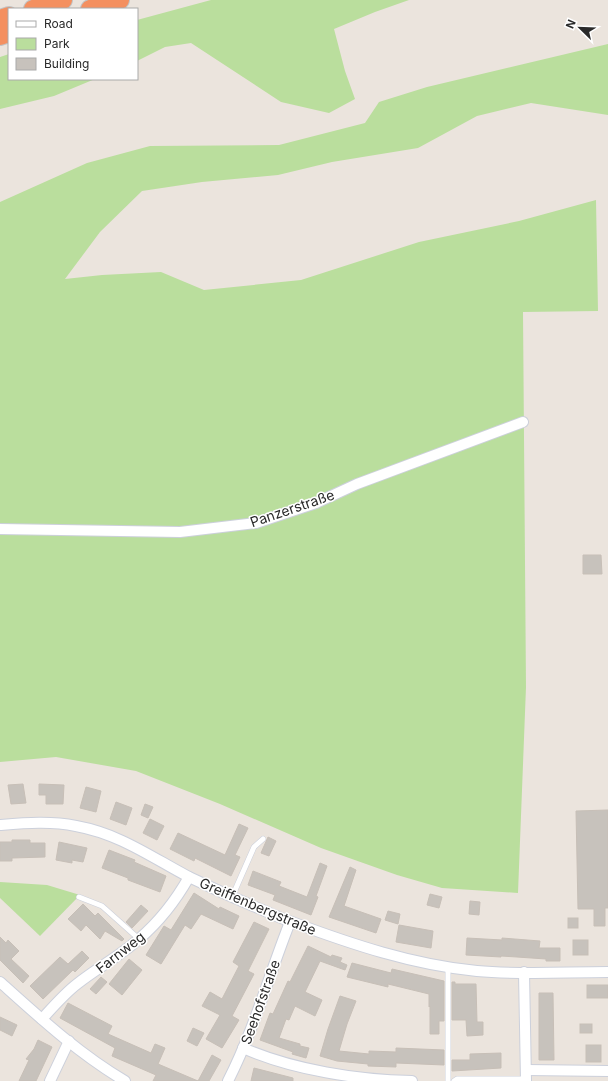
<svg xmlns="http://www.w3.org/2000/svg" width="608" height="1081" font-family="Inter,sans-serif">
<rect width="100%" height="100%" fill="#ebe4dd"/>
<g fill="#bade9d">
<path d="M 211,0 L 409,0 L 375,12 L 334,29 L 345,71 L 355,99 L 329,113 L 281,102 L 191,43 L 165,47 L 137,61 L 137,20 Z"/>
<path d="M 608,44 L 608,115 L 531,103 L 477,116 L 418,148 L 332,162 L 278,175 L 202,182 L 142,191 L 100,232 L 65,279 L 102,275 L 161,272 L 204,290 L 301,280 L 419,242 L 519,221 L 596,200 L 598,311 L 523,312 L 526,687 L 518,893 L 442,888 L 397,875 L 321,848 L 220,804 L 136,771 L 56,757 L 0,762 L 0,202 L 87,163 L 150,146 L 279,145 L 365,123 L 379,102 L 427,87 Z"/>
<path d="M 9,54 L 9,79 L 95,79 L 54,96 L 0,109 L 0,57 Z"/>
<path d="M 0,882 L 47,885 L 80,895 L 40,936 L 0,898 Z"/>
</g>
<g fill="#c7c2bc" stroke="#c7bfb7">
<path d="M 583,555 L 601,555 L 602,574 L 583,574 Z"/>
<path d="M 23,784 L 26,803 L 11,804 L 8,785 Z"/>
<path d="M 39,784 L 64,785 L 63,804 L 46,804 L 46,795 L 39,795 Z"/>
<path d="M 86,787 L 101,791 L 96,812 L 80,808 Z"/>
<path d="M 116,802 L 132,808 L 126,825 L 110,819 Z"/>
<path d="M 145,804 L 153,807 L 148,818 L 141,815 Z"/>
<path d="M 608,810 L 608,908 L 605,908 L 605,926 L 594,926 L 594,909 L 578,909 L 576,811 Z"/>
<path d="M 150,819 L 164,826 L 157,840 L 143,833 Z"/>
<path d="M 239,824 L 248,828 L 235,855 L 240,857 L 231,876 L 195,858 L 194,861 L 170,849 L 178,833 L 225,855 Z"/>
<path d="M 268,837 L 276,841 L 269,856 L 261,853 Z"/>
<path d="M 12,840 L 30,840 L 30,843 L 45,843 L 45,857 L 12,858 L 12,861 L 0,861 L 0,842 L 12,842 Z"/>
<path d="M 59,842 L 87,848 L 83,862 L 72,860 L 72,863 L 56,860 Z"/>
<path d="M 109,850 L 135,860 L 134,862 L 166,876 L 160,892 L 128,880 L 128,878 L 102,868 Z"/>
<path d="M 320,863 L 327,866 L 316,896 L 318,897 L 311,915 L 273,900 L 275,895 L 248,885 L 253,871 L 281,882 L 279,886 L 307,897 Z"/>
<path d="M 350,867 L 356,870 L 344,906 L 381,919 L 376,933 L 329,917 Z"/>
<path d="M 194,893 L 219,909 L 220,907 L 239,916 L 233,929 L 201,914 L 191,929 L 185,925 L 161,964 L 146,955 L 164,926 L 171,930 Z"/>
<path d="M 430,894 L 442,897 L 439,908 L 427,905 Z"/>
<path d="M 470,901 L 480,902 L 479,915 L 469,914 Z"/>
<path d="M 83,904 L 95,916 L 98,913 L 124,939 L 122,941 L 105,931 L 100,939 L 86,925 L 81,931 L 68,919 Z"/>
<path d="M 141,905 L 148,911 L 132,928 L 126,922 Z"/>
<path d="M 388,911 L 400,914 L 398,924 L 385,920 Z"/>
<rect x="568" y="918" width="10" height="10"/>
<path d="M 254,922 L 269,929 L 248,971 L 254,974 L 232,1016 L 239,1020 L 222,1048 L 206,1039 L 220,1015 L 202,1006 L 210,992 L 222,999 L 239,966 L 233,962 Z"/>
<path d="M 399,925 L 433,931 L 431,948 L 396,942 Z"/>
<path d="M 0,937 L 6,943 L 8,940 L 19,951 L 11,959 L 29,976 L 23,983 L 0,960 Z"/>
<path d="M 467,938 L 502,940 L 502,938 L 540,941 L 539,948 L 560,948 L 560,961 L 546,961 L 546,959 L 517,957 L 501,956 L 501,957 L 466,955 Z"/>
<rect x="573" y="940" width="15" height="15"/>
<path d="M 308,946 L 331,957 L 332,955 L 342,958 L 340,962 L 347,965 L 345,970 L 320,961 L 305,992 L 322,1000 L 315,1016 L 295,1006 L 289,1020 L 286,1019 L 279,1038 L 300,1044 L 300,1046 L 309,1048 L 306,1058 L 292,1054 L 293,1052 L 260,1040 L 270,1013 L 273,1014 L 288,981 L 290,982 Z"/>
<path d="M 82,951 L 89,958 L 75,972 L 73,970 L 43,999 L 30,986 L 60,957 L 68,964 Z"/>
<path d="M 129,959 L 142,970 L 122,995 L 109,984 Z"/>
<path d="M 352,963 L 391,973 L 392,969 L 444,981 L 444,1021 L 439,1021 L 439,1034 L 430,1034 L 430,1006 L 429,1007 L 429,994 L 388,984 L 388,987 L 347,977 Z"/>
<path d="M 101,977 L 107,982 L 96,994 L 90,989 Z"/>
<path d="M 452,982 L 455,982 L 455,984 L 476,984 L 477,1022 L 483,1022 L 483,1035 L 467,1036 L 466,1020 L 452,1020 Z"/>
<rect x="587" y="985" width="21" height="13"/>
<path d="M 539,993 L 553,993 L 554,1060 L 539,1060 Z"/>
<path d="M 340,996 L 356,1001 L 347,1024 L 339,1051 L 369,1054 L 369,1051 L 396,1052 L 396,1048 L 444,1050 L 444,1065 L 396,1063 L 396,1067 L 368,1066 L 368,1064 L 337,1061 L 320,1056 L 328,1029 Z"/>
<path d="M 68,1003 L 112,1026 L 108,1034 L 151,1053 L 155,1044 L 165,1048 L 158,1064 L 198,1081 L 212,1055 L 221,1060 L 209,1081 L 153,1081 L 156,1075 L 112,1056 L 115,1048 L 60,1018 Z"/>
<path d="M 0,1017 L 17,1025 L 12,1036 L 0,1030 Z"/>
<rect x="580" y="1024" width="12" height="9"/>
<path d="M 193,1028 L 204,1033 L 197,1046 L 187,1041 Z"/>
<path d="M 38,1040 L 52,1047 L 36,1081 L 19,1081 L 29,1060 L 26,1059 L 34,1049 Z"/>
<rect x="586" y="1045" width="15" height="17"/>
<path d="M 501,1053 L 501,1068 L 452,1071 L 452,1060 L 470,1060 L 470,1054 Z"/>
<path d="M 254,1068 L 293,1078 L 293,1081 L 251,1081 Z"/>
</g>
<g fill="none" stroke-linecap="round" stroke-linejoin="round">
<g stroke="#ccd0db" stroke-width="6">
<g id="lane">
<path d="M 79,897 L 102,906 L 139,939"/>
<path d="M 232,897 L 254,847 L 263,839"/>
<path d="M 448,967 L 448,1081"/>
<path d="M 454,1081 L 457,1079 L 526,1079"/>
</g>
</g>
<g stroke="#ccd0db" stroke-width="12">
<g id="street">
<path d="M 0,529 L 180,532 L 256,523 L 316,503 L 357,484 L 523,422"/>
<path d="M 0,825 C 26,823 51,821 76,826 C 120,834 151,857 189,877 C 210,887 232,897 253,906 C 266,911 279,918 292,922 C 351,944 413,965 477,971 C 520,975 565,972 608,972"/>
<path d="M 524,972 L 526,1081"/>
<path d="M 0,982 C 39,1017 79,1054 125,1081"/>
<path d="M 42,1019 C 53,1007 64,994 77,984 C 97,968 120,956 139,939 C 160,921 176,900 189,877"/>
<path d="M 243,1048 C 293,1070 358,1080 412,1081"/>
<path d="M 526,1070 L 608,1071"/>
<path d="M 50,1081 L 69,1041"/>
<path d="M 228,1081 C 254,1030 269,975 290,922"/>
</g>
</g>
<g stroke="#c3c3c3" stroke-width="20">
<g id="highway">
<path d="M 33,9 L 63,0"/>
<path d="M 90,9 L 120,0"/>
<path d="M 0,19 L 9,16"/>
<path d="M 0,36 L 9,33"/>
</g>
</g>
<use href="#lane" stroke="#fff" stroke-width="5"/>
<use href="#street" stroke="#fff" stroke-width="10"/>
<use href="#highway" stroke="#f49060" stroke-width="18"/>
</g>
<g text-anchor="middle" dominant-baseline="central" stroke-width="3" stroke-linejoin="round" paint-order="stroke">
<g font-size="14" fill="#2a2a2a" stroke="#fff">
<text transform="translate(292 508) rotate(-19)">Panzerstraße</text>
<text transform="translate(258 906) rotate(23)">Greiffenbergstraße</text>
<text transform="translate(120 952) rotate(-38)">Farnweg</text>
<text transform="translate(260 1002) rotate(-70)">Seehofstraße</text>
</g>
</g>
<rect x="8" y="8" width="130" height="72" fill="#ffffff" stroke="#aaaaaa"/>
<rect x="16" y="21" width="20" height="6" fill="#ffffff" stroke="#aaaaaa"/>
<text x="44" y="28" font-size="12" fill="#2a2a2a">Road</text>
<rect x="16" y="38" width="20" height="12" fill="#bade9d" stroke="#aaaaaa"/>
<text x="44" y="48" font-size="12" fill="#2a2a2a">Park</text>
<rect x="16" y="58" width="20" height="12" fill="#c7c2bc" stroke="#aaaaaa"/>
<text x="44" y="68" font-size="12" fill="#2a2a2a">Building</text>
<g transform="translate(580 28) rotate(293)" stroke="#ffffff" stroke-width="3" paint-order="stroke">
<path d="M0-3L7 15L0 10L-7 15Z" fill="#2a2a2a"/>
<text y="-6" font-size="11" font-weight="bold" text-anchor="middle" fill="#2a2a2a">N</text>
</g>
</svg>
